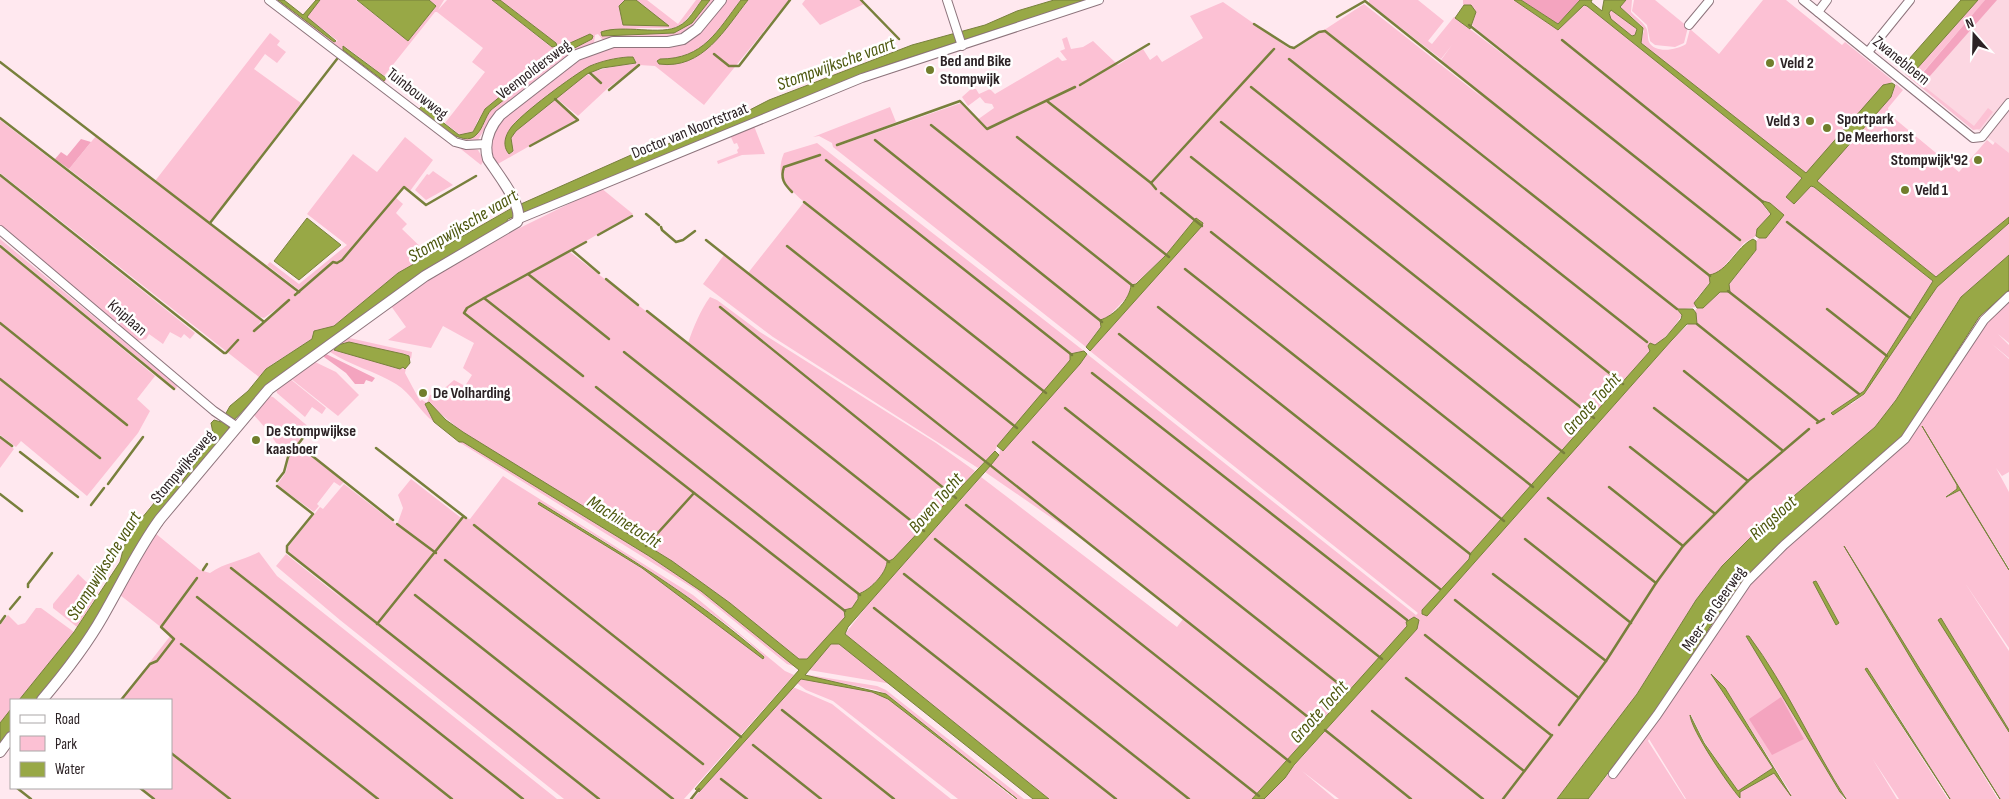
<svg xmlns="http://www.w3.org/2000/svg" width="2009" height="799" font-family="'Sofia Sans Condensed',sans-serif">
<rect width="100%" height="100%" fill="#ffe8ef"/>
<path fill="#fcd7e2" d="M 1983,0 L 2009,0 L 2009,154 L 1914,80 Z"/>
<g fill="#fcc1d4" fill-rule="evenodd">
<path d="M 274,0 L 278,0 L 334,42 L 338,41 L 306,17 L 320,0 L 356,0 L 408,41 L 436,6 L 429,0 L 444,0 L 438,10 L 447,0 L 492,0 L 551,47 L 556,43 L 500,0 L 647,0 L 678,24 L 696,0 L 702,0 L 684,22 L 675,28 L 640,28 L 602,36 L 674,33 L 692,23 L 710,0 L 715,0 L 687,31 L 676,37 L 603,40 L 598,34 L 595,35 L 594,43 L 561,60 L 495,112 L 478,140 L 463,142 L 464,139 C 485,135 478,123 491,110 C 518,85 558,54 592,39 L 593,36 L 590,34 L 557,50 L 478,120 L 473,132 L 460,135 L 445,123 L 485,72 L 472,62 L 483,48 L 437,12 L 435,12 L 384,76 L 343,45 L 384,81 L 388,78 L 383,84 Z"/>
<path d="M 725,0 L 741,0 C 717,31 704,59 660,59 L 659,64 C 702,70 725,29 748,0 L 789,0 L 704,105 L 655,66 L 639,65 L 608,88 L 578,116 L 556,98 L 587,74 L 602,83 L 591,72 L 619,65 L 635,64 L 628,57 C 583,61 552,93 519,120 L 511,127 L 511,146 L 511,138 L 516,131 L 554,100 L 577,119 L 496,165 L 491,150 L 492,139 L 500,121 L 574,61 L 614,46 L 672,46 Z"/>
<path d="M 805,0 L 860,0 L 864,4 L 820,25 L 802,4 Z"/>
<path d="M 1369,0 L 1418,0 L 1444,21 L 1428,41 L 1432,44 L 1454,17 L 1512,61 L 1472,25 L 1476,12 L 1463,5 L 1463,0 L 1514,0 L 1558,30 L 1584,5 L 1587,6 L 1802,178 L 1794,204 L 1811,186 L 1814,187 L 1933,281 L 1864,391 L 1831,413 L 1853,403 L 1862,396 L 1937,287 L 2009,223 L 2009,255 L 1961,297 L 1896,400 L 1875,427 L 1781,507 L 1722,566 L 1696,600 L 1637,694 L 1557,799 L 1339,799 L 1302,771 L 1335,799 L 1264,799 L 1417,629 L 1406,622 L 1408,626 L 1252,799 L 1049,799 L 845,634 L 869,603 L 981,477 L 1177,627 L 1183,619 L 1088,543 L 985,472 L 999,455 L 1000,450 L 1003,451 L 1087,354 L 1416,615 L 1418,613 L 1090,351 L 1202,226 L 1196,218 L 1165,256 L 1135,284 L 1130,294 L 1108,317 L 1100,320 L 1101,326 L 1086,347 L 833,147 L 832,143 L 819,136 L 813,137 L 890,107 L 896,122 L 835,147 L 961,103 L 977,120 L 994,108 L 992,104 L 985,103 L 980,97 L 968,106 L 962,97 L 971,89 L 976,89 L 979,94 L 990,89 L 995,94 L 1058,57 L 1062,61 L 1067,60 L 1060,51 L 1065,49 L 1062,39 L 1067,37 L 1071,49 L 1083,47 L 1093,41 L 1118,65 L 1143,49 L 1150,60 L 1157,55 L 1162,62 L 1203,38 L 1190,16 L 1223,2 L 1290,49 L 1295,49 L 1364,4 L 1483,98 L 1441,60 L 1452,45 L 1441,59 L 1369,3 ZM 1765,208 L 1782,216 L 1766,238 L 1759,238 L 1756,241 L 1756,250 L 1724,291 L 1720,292 L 1703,308 L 1697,308 L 1695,311 L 1696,317 L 1671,341 L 1427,616 L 1422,610 L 1469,559 L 1471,554 L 1650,351 L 1650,348 C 1667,338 1676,326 1685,309 L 1695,307 L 1696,299 L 1744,243 L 1756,236 L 1757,229 L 1771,214 Z"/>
<path d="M 1626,0 L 1632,0 L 1631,12 C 1635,17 1642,21 1645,26 C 1649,31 1647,37 1649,42 C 1655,54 1677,50 1686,44 L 1690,29 L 1719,54 L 1763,0 L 1786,0 L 1842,45 L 1845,42 L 1892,80 L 1890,84 L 1892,95 L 1896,84 L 1903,90 L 1888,108 L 1889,114 L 1959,172 L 1987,140 L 1993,145 L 1995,142 L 2009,153 L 2009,217 L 1936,277 L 1640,43 L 1644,31 L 1641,25 L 1620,7 Z"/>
<path d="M 1634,0 L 1655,0 L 1688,27 L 1684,43 L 1675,47 L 1655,45 L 1650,41 L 1647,25 L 1632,11 Z"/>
<path d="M 1977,0 L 1985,0 L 1916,80 L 1974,126 L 1988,108 L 1993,112 L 1980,129 L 1973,130 L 1905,74 Z"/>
<path d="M 1611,10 L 1637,29 L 1635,35 L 1632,36 L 1610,19 L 1609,13 Z"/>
<path d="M 270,33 L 280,41 L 277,45 L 286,52 L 277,63 L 265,54 L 254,69 L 301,103 L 209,224 L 295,289 L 296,296 L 324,270 L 299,290 L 267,265 L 270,262 L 299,284 L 347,245 L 307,214 L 353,154 L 377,172 L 405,137 L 433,160 L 410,191 L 404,187 L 395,197 L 403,204 L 396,213 L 407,224 L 402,229 L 430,256 L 398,273 L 334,326 L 317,330 L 313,333 L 312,339 L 271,365 L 259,377 L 0,173 L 0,120 L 261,321 L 254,332 L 289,300 L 264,318 L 260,317 L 69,169 L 96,136 L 155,181 Z"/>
<path d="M 754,126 L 765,154 L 742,155 L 718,164 L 717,161 L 738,153 L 737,150 L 739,148 L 737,143 L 734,144 L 730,135 Z"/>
<path d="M 817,143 L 1084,351 L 1070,354 L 1071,360 L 997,446 L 995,451 L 978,468 L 773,337 L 703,284 L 724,255 L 748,273 L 804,202 C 787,186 774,178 784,153 Z"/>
<path d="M 457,146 L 478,150 L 484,160 L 481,165 Z"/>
<path d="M 433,171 L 453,185 L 426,200 L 415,190 L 427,174 L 429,175 Z"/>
<path d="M 0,176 L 195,333 L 190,339 L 184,334 L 181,338 L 170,332 L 163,344 L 149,334 L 146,339 L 137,341 L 118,326 L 0,227 Z"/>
<path d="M 601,188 L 633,214 L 539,268 L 570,252 L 751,393 L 688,343 C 694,326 700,311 710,297 L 717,300 L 760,332 L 936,443 L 975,471 L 924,529 L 893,559 L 887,562 C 886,574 869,591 858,594 C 857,613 820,645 807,659 L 799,659 L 730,603 L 672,561 L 463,432 C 453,425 435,407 425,404 L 434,422 C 420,412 412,394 396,384 C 375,371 351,366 330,352 L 330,348 L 332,347 L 334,350 L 406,368 L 405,373 L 420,401 L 422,400 L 427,403 L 430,395 L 439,393 L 454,380 L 465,386 L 472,375 L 463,368 L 474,343 L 443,326 L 431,348 L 388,340 L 406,327 L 391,306 L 467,254 Z"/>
<path d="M 0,239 L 155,367 L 177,386 L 176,389 L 0,244 Z"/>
<path d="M 0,247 L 155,376 L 137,399 L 150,411 L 138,433 L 87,496 L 21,441 L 16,447 L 0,435 Z"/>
<path d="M 2009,290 L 2009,343 L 1998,334 L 2009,345 L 2009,358 L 1992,344 L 2009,359 L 2009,472 L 2002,476 L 1996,468 L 2009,492 L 2009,568 L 1921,427 L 1957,485 L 1957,489 L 1946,496 L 1960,490 L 2009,570 L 2009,648 L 1965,583 L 2009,651 L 2009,730 L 1941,618 L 2009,732 L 2009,799 L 2000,799 L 1843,546 L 1998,799 L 1950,799 L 1891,704 L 1865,669 L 1948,799 L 1899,799 L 1872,758 L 1897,799 L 1846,799 L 1809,738 L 1764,657 L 1746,637 L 1761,658 L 1844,799 L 1686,799 L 1649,739 L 1648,741 L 1685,799 L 1588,799 L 1623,756 L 1715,619 L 1744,581 L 1773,549 L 1841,491 L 1921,409 L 1979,317 ZM 1712,676 L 1725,688 L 1792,795 L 1774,773 L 1740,792 L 1740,797 C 1722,772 1703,746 1690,718 L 1691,715 L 1705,743 L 1738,791 L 1773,768 Z"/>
<path d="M 345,337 L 412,352 L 411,359 L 409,356 L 343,343 L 340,345 L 338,342 Z"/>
<path d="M 313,361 L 336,372 L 359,395 L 338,416 L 290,378 Z"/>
<path d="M 289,378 L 326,408 L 322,414 L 312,407 L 305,417 L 277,393 L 276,389 Z"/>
<path d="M 269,396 L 273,397 L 310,428 L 295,447 L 298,446 L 344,482 L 340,486 L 334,482 L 317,504 L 319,506 L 314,512 L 277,485 L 286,472 L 289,457 L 293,451 L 291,450 L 285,457 L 269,432 L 252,413 Z"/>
<path d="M 0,437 L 14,449 L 0,468 Z"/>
<path d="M 463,441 L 649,556 L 701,591 L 796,667 L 787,664 L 696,590 L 459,442 Z"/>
<path d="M 503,476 L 693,595 L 785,671 L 794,675 L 684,799 L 564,799 L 340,620 L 276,566 L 286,554 L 344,600 L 289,552 L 288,547 L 320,507 L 323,509 L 344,484 L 397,525 L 403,508 L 398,495 L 411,479 L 460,517 L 470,519 ZM 538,502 C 569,517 757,637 763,658 L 642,568 L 538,504 Z"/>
<path d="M 155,533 L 200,570 L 210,573 C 226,562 243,561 259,552 L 277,576 L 557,799 L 154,799 L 139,788 L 171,788 L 171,700 L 120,700 L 171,635 L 120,595 Z"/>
<path d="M 78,574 L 98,593 L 77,627 L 53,608 L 53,604 Z"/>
<path d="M 36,608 L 41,608 L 74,632 L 19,700 L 11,700 L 11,709 L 0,723 L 0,625 L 8,615 L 18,625 L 25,623 Z"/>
<path d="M 831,644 L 839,644 L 892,684 L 809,670 Z"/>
<path d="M 809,675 L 877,686 L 886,690 L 1024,799 L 1017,799 L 886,694 L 877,690 L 808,677 Z"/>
<path d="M 801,678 L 872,692 L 888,699 L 1015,799 L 958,799 L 833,701 L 806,690 L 797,683 Z"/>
<path d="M 793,687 L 832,704 L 951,799 L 693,799 Z"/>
</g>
<g fill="#f4a4bf">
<path d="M 1521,0 L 1580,0 L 1558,24 Z"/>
<path d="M 1985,0 L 1997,0 L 1922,85 L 1916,81 Z"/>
<path d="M 81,139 L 91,142 L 69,169 L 55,159 L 61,152 L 67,156 Z"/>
<path d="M 324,353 L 375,378 L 372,382 L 366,380 L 364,384 L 355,384 L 346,373 L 324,357 Z"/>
<path d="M 1781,697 L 1804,739 L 1772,755 L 1749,719 Z"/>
</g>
<g fill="#98a846" stroke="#78803c" fill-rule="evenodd">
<path d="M 278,0 L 284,0 L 303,15 L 316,0 L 320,0 L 307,17 L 336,41 L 334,42 Z"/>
<path d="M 357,0 L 429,0 L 436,6 L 408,41 Z"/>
<path d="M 492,0 L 500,0 L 556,43 L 557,46 L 552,47 Z"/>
<path d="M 625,0 L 636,0 L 669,26 L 623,25 L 619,6 Z"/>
<path d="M 702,0 L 710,0 L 692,23 L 674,33 L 602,36 L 601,32 C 623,24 662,36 679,26 C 689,21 695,9 702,0 Z"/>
<path d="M 741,0 L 748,0 C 725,29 703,70 659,64 L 657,61 L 660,59 C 704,59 717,31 741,0 Z"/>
<path d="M 1054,0 L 1086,0 L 887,65 L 508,219 L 505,225 L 261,392 L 229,425 L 229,428 L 58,676 L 37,700 L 19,700 L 74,632 L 120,562 L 124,546 L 137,524 L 155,502 L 182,481 L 214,438 L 211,423 L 214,420 L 221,422 L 230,406 L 248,391 L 266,369 L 312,339 L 314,331 L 334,326 L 398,273 L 512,208 L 640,151 L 666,145 L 699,129 L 738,116 L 769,100 L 912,45 L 985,25 L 1017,11 Z"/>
<path d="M 1514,0 L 1521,0 L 1558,24 L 1580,0 L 1592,0 L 1591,2 L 1602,11 L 1604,0 L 1626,0 L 1620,7 L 1643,28 L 1641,43 L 1806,173 L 1883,85 L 1892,83 L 1895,85 L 1891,97 L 1817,181 L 1936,277 L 2009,217 L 2009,223 L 1937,287 L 1864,394 L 1833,415 L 1831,413 L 1864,391 L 1933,281 L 1814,187 L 1811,186 L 1794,204 L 1786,197 L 1802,178 L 1587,6 L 1584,5 L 1558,30 ZM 1611,10 L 1637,29 L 1635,35 L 1632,36 L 1611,19 L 1609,13 Z"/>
<path d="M 1961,0 L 1978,0 L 1914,72 L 1906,73 L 1901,69 L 1909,59 Z"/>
<path d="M 1464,5 L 1471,5 L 1476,12 L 1470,29 L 1455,18 Z"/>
<path d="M 590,34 L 593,36 L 592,39 L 561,55 L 491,110 C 485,117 483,128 477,134 C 463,151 431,118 419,109 L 422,106 L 459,135 L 473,132 L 485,109 L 559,48 Z"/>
<path d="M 343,46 L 386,78 L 384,81 L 343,50 Z"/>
<path d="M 628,57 L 633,57 L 636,63 L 602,68 L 587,74 L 516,131 L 511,138 L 513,151 L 509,154 C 502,146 505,136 510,129 C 519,115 575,74 590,66 C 602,61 615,58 628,57 Z"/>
<path d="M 1760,200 L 1770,203 L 1784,215 L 1766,238 L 1759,238 L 1756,236 L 1757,229 L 1771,214 Z"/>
<path d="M 307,218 L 341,245 L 299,280 L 274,261 Z"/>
<path d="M 1196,218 L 1203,223 L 1202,226 L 1090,351 L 1086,347 L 1101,327 L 1100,320 C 1114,316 1130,299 1131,285 L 1136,284 L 1165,256 Z"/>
<path d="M 1753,239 L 1756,241 L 1756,250 L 1729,284 L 1730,292 L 1720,292 L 1703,308 L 1697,308 L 1694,303 L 1710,283 L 1709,275 C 1728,272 1736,247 1753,239 Z"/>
<path d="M 2009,255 L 2009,290 L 1979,317 L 1900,440 L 1773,549 L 1744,581 L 1715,619 L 1661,704 L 1588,799 L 1557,799 L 1637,694 L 1696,600 L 1722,566 L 1781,507 L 1875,427 L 1896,400 L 1961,297 Z"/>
<path d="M 1677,309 L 1693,309 L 1696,313 L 1697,324 L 1687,324 L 1671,341 L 1427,616 L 1422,614 L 1422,610 L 1469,559 L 1470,554 L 1650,351 L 1648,346 L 1650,343 L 1655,345 L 1666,337 L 1681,319 L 1682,315 Z"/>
<path d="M 349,342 L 403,354 L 409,356 L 410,363 L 405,369 L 403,367 L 400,369 L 334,350 L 338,345 Z"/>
<path d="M 1084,351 L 1087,354 L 1080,364 L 1003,451 L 997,446 L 1070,360 L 1070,354 Z"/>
<path d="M 429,402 L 446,420 L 463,432 L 672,561 L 730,603 L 799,659 L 807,659 L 845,617 L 844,610 L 852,608 L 858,599 L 858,594 C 869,591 886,574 887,562 L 893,559 L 995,451 L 999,455 L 991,465 L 869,603 L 848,627 L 845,634 L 1049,799 L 1033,799 L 839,644 L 831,644 L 805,675 L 886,694 L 1017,799 L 888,699 L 872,692 L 801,679 L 699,792 L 695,789 L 799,670 L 701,591 L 649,556 L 463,442 L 459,442 L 434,422 L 425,404 Z"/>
<path d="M 1922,426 L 2009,570 L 1960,490 L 1946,497 L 1957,489 L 1957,485 Z"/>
<path d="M 539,502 C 616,550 695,596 764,657 L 763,659 L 642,568 L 538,504 Z"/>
<path d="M 1844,546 L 2000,799 L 1919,672 Z"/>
<path d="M 1816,581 L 1839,623 L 1836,625 L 1813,582 Z"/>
<path d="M 1414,617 L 1419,620 L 1417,629 L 1294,765 L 1285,778 L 1264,799 L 1252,799 L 1407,626 L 1406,622 Z"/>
<path d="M 1941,618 L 2009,730 L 2009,732 L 1938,620 Z"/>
<path d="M 1746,636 L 1749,636 C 1787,687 1812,746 1846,799 L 1840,792 Z"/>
<path d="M 1867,668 L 1950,799 L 1865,669 Z"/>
<path d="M 1711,674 L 1725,688 L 1791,796 L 1774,773 L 1740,792 L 1740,798 C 1729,786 1691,730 1690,715 L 1704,743 L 1738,791 L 1773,768 Z"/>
<path d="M 11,709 L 11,731 L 0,746 L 0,723 Z"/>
</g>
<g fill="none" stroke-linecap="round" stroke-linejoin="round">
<g stroke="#78803c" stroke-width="2.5">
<path d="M 861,0 L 899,39"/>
<path d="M 1337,17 L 1365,1 L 1710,276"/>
<path d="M 1254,24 L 1290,47 L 1294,48 L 1319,32 L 1325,31 L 1677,309"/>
<path d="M 1469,25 L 1740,240"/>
<path d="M 1562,40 L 1763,202"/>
<path d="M 714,54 L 729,66 L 739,66 L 790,0"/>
<path d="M 1289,59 L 1647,342"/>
<path d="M 0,62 L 299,292"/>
<path d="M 590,73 L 601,83"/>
<path d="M 1080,85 L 1149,44"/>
<path d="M 1251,87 L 1623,384"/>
<path d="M 609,90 L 639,65"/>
<path d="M 1047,101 L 1151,183 L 1274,49"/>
<path d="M 0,118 L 263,321"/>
<path d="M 1221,122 L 1594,418"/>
<path d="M 931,125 L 1133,286"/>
<path d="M 1017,137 L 1169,257"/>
<path d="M 875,140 L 1102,322"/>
<path d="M 837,145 L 960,101 L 987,129 L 1075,87"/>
<path d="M 530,146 L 578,120 L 555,99"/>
<path d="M 1191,157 L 1564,453"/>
<path d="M 826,160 L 1072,355"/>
<path d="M 0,175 L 224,353 L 226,353 L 238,340"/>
<path d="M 1151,183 L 1156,189"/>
<path d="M 792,192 C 784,184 780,178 784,167 L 820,155"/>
<path d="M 1161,193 L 1202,226"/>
<path d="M 804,202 L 1046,393"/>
<path d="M 646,214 L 659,225"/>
<path d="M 1787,222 L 1910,318"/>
<path d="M 210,223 L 337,59"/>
<path d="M 661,227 L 662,230 L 676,242 L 683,240 L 695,231"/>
<path d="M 1211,232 L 1533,487"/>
<path d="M 598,235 L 632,216"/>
<path d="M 706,240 L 1318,725"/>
<path d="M 586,242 L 484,298 L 467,308 L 464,313 L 845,611"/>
<path d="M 0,246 L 174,389"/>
<path d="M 787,246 L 1017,428"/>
<path d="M 572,250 L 599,273"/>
<path d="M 1185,269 L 1504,521"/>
<path d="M 528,274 L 609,339"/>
<path d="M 606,279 L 638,305"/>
<path d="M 1728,291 L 1859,394"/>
<path d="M 295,295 L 333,262 L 337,263 L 342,260 L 404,187 L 426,205 L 476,176"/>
<path d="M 484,298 L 583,376"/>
<path d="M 720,307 L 956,498"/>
<path d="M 1158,307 L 1470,554"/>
<path d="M 1827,309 L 1887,356"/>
<path d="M 647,311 L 924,531"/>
<path d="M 0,323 L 127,425"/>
<path d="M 1697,324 L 1818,421"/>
<path d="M 254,331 L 289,300"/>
<path d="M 1119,334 L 1440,589"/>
<path d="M 624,352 L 889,562"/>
<path d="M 1684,371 L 1782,450"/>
<path d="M 1092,373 L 1407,620"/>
<path d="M 0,379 L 100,458"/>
<path d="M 596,387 L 860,595"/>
<path d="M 1065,408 L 1382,659"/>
<path d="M 1654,408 L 1748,481"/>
<path d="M 1817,423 L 1824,419"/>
<path d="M 0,437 L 12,446"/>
<path d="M 1033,442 L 1348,691"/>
<path d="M 296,447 L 309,430"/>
<path d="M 301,447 L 393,520"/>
<path d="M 1630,447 L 1714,513"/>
<path d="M 376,448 L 466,518"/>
<path d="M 20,452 L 78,497"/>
<path d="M 277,481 L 284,472 L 288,457 L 292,451"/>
<path d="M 108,484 L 143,437"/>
<path d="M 277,486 L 313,514 L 287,546 L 287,552 L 599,799"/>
<path d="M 1609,487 L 1683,546"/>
<path d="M 0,494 L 22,511"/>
<path d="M 1548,498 L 1656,583"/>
<path d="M 91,505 L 104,488"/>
<path d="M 966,505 L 1290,762"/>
<path d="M 397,524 L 436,553"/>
<path d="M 474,525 L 741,737"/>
<path d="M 935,539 L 1259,796"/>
<path d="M 1525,539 L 1631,623"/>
<path d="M 646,546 L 694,493"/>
<path d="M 445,560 L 703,764"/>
<path d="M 231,568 L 523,799"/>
<path d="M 203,570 L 207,564"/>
<path d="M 904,574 L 1189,799"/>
<path d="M 1493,574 L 1606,661"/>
<path d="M 28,587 L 28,584 L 52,553"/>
<path d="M 415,595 L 673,799"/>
<path d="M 197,597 L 452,799"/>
<path d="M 1455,600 L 1579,698"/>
<path d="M 874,608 L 1116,799"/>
<path d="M 10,609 L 20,597"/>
<path d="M 0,623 L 5,616"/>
<path d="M 377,624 L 463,517"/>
<path d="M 1425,635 L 1551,735"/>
<path d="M 181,644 L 378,799"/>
<path d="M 1406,678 L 1524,771"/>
<path d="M 121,700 L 150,664 L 157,661 L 174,639 L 161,627 L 197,578"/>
<path d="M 782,710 L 894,799"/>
<path d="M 1372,711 L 1483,799"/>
<path d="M 1559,725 L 1606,661 L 1656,583 L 1683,546 L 1748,481 L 1809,429"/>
<path d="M 1325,730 L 1411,799"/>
<path d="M 753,745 L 821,799"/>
<path d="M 171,753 L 230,799"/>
<path d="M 721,779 L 747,799"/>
<path d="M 17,788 L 31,799"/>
<path d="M 140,788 L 154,799"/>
<path d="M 691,799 L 699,789"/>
<path d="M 1503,799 L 1552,735"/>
</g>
<g stroke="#8d747c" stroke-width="10">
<g id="minor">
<path d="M 269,0 L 455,142 L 466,145 L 486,144"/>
<path d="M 947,0 L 962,46"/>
<path d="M 1803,0 L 1973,138 L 1982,137 L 2009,103"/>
<path d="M 1818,12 L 1827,0"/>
<path d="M 1689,25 L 1709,1"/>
<path d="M 1868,52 L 1910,0"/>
<path d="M 519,219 L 862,78 L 1099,0"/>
<path d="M 0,230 L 214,411 L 236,426"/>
<path d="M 1613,774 L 1657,715 L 1747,582 L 1784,545 L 1905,439 L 1984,320 L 2009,296"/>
</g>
</g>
<g stroke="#8d747c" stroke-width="12">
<g id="tertiary">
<path d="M 42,700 C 64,674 86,646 103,616 C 122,583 138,549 160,519 L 269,389 L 425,276 L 517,222 C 525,207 496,172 488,159 C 483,142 489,128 500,115 L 577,55 L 613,42 L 668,42 L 683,39 L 697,29 L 721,0"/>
<path d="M 0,752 L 11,737"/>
</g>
</g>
<use href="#minor" stroke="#fff" stroke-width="8"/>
<use href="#tertiary" stroke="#fff" stroke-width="10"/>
</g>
<g fill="#717e2c" stroke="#fff" stroke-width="2">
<circle cx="1770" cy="63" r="5"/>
<circle cx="930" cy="70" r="5"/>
<circle cx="1810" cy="121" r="5"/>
<circle cx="1827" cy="128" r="5"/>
<circle cx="1978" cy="160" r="5"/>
<circle cx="1905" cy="190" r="5"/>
<circle cx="423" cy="393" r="5"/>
<circle cx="256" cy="440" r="5"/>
</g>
<g text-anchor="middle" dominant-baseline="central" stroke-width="5" stroke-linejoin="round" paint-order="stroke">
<g font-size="16" font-weight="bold" fill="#2c2225" stroke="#fff" text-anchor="start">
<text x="940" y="61">Bed and Bike<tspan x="940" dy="18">Stompwijk</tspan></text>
<text x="1780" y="63">Veld 2</text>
<text x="1837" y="119">Sportpark<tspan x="1837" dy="18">De Meerhorst</tspan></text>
<text x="1800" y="121" text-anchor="end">Veld 3</text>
<text x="1968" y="160" text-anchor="end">Stompwijk'92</text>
<text x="1915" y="190">Veld 1</text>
<text x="433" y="393">De Volharding</text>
<text x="266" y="431">De Stompwijkse<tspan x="266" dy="18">kaasboer</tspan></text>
</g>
<g font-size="16" fill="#2c2225" stroke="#fff">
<text transform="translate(1901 61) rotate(39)">Zwanebloem</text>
<text transform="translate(534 70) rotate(-37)">Veenpoldersweg</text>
<text transform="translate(417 94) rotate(38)">Tuinbouwweg</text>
<text transform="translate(690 131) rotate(-22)">Doctor van Noortstraat</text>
<text transform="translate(127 318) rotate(41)">Kniplaan</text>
<text transform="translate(183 467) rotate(-50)">Stompwijkseweg</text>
<text transform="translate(1714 609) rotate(-55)">Meer- en Geerweg</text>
</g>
<g font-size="18" font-style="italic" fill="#4d570e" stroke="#fff">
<text transform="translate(836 64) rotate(-20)">Stompwijksche vaart</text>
<text transform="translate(463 226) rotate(-31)">Stompwijksche vaart</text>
<text transform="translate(1592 404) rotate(-48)">Groote Tocht</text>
<text transform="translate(936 503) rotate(-49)">Boven Tocht</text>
<text transform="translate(1773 518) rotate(-42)">Ringsloot</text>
<text transform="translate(624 522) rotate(32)">Machinetocht</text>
<text transform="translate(104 566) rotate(-58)">Stompwijksche vaart</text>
<text transform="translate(1319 712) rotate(-48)">Groote Tocht</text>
</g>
</g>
<rect x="10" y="699" width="162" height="90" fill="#ffffff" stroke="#aba7a8"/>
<rect x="20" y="715" width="25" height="8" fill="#ffffff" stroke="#aba7a8"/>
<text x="55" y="724" font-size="15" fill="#2c2225">Road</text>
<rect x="20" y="736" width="25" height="15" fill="#fcc1d4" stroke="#aba7a8"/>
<text x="55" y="749" font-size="15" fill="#2c2225">Park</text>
<rect x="20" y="762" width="25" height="15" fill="#98a846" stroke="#aba7a8"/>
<text x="55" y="774" font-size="15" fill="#2c2225">Water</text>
<g transform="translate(1974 35) rotate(340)" stroke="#ffffff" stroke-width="4" paint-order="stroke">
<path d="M0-4L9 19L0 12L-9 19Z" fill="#2c2225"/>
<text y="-8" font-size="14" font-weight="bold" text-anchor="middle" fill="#2c2225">N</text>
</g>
</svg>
